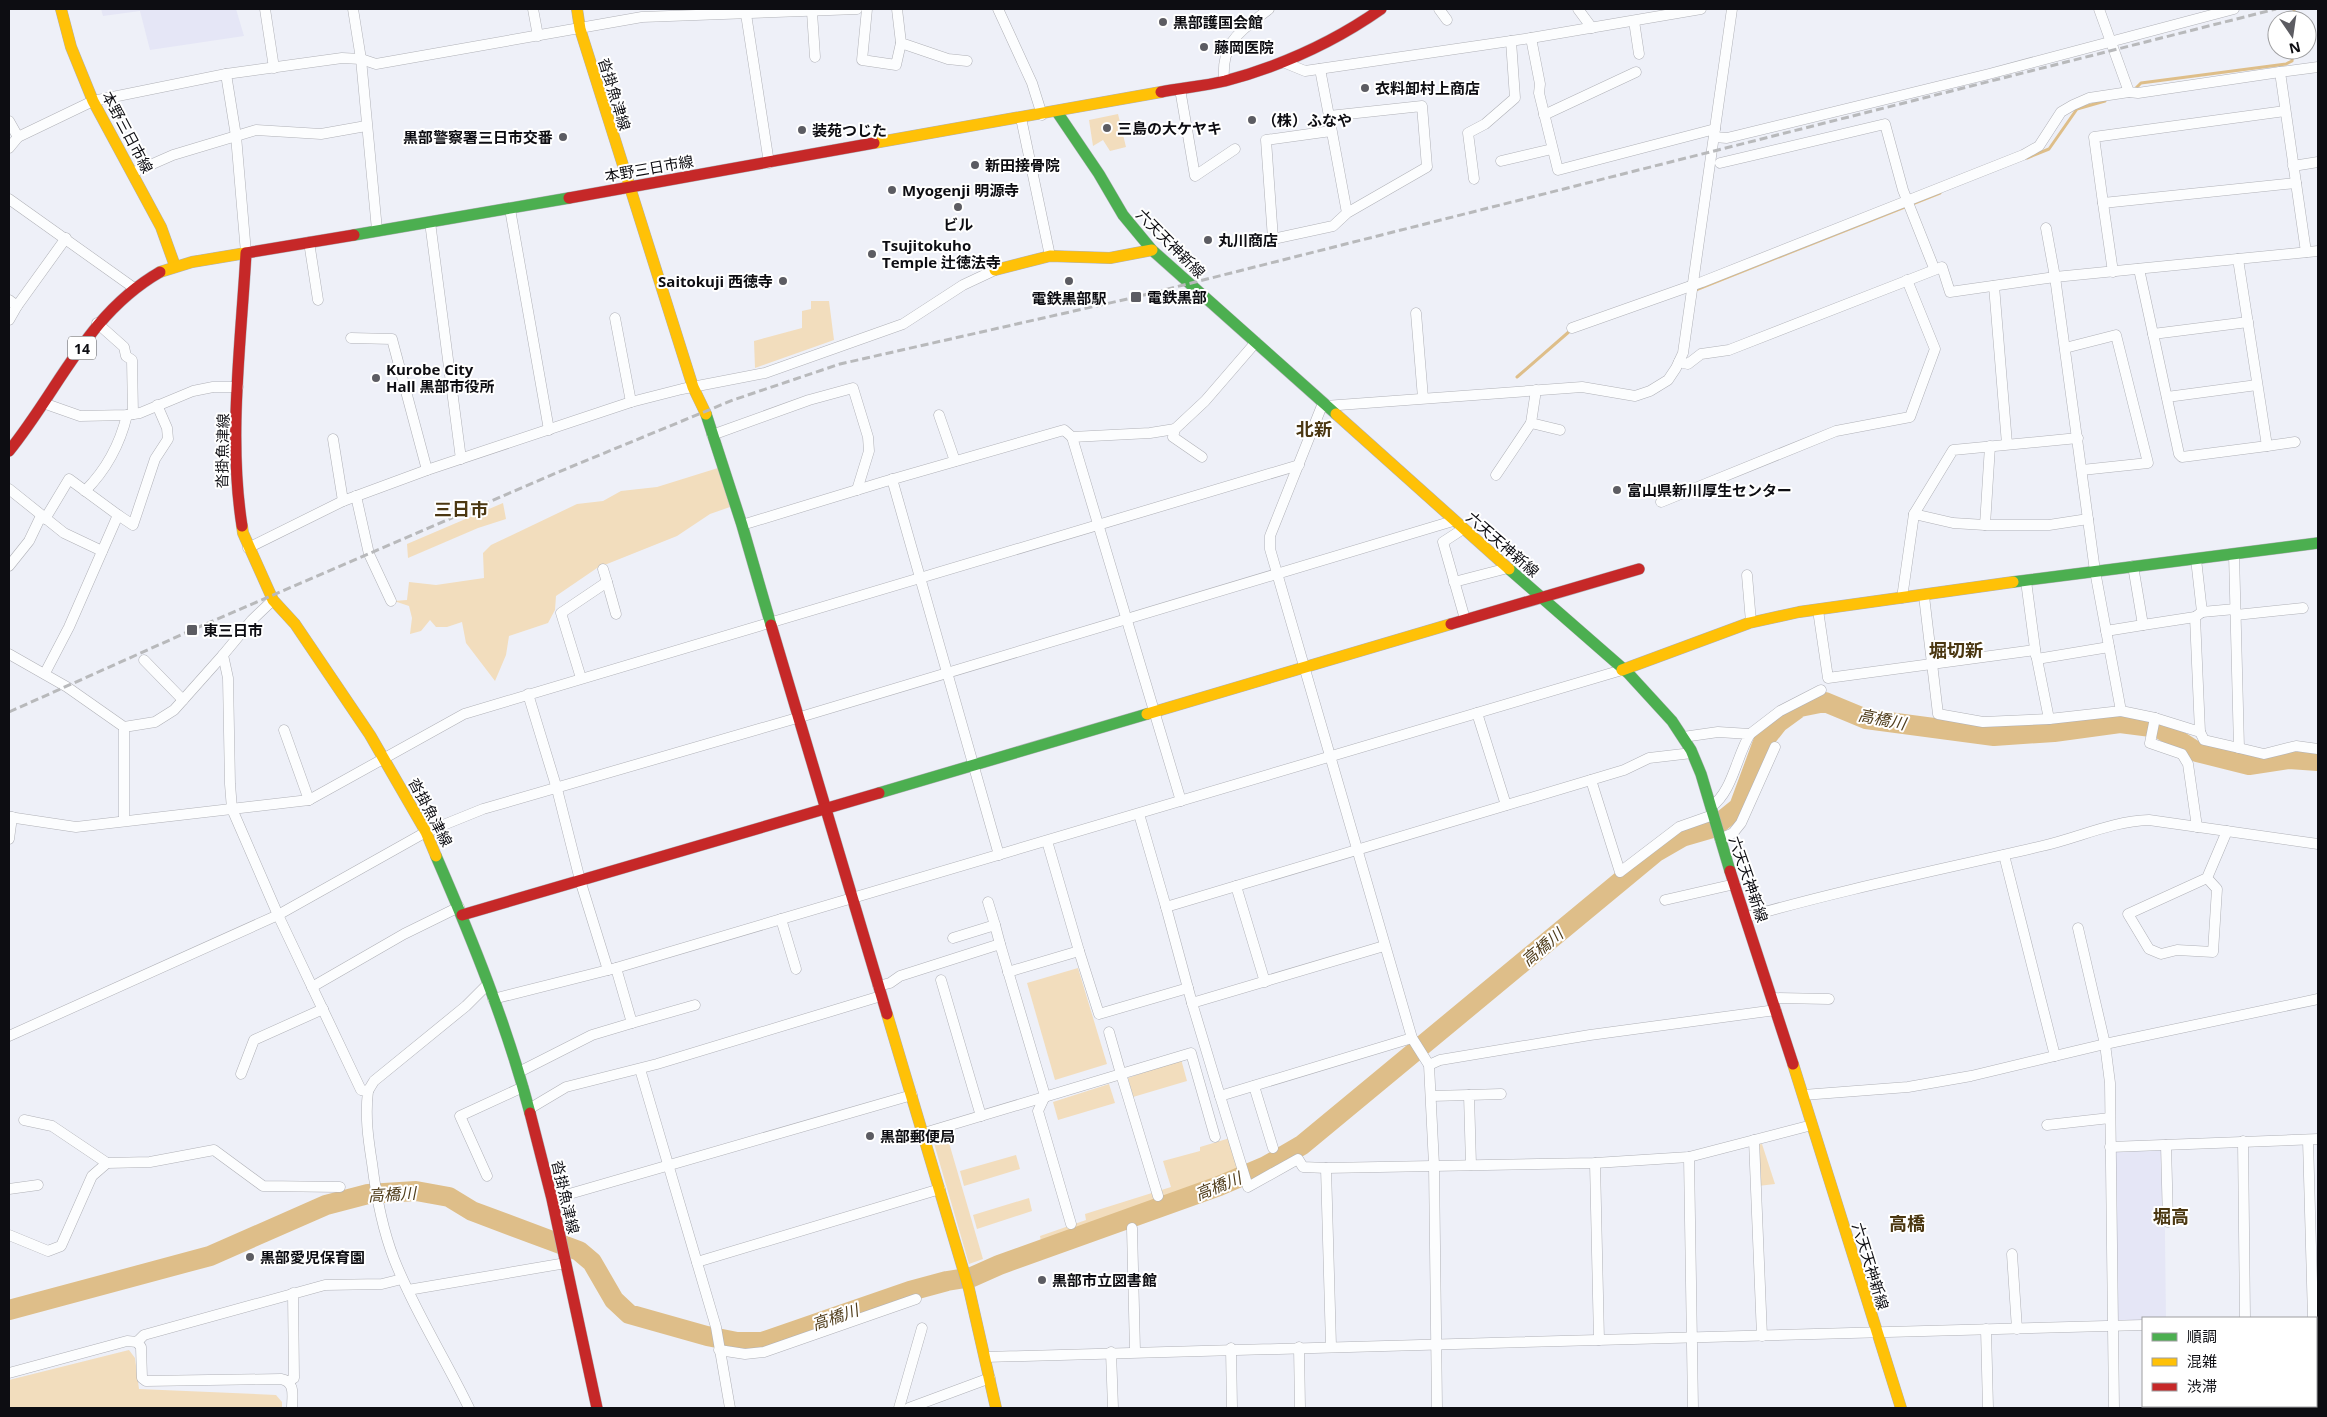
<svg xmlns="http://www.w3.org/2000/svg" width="2327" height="1417" font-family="'Open Sans','Noto Sans JP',sans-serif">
<rect width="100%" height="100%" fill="#eef0f8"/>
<g fill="#e5e6f6">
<path d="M 101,9 L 236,9 L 244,36 L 150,50 L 140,11 L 103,16 Z"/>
<path d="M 2164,1149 L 2166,1318 L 2118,1321 L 2113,1150 Z"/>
</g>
<g fill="#f2ddbd">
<path d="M 1118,114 L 1126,147 L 1110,151 L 1103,140 L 1093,146 L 1089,120 Z"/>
<path d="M 811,301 L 829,301 L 834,340 L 755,368 L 754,341 L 802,328 L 802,311 L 811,309 Z"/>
<path d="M 718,468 L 730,507 L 710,514 L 677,536 L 597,568 L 556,596 L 555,610 L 548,623 L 509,636 L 506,655 L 495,681 L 466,643 L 462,622 L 447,627 L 436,627 L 430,620 L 421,631 L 410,634 L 412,618 L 409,606 L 394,601 L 407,600 L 409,582 L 436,585 L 484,578 L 483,553 L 491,545 L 577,504 L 603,501 L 621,491 L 657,487 Z"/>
<path d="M 503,503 L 506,519 L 478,528 L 408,558 L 407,544 Z"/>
<path d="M 1078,968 L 1107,1064 L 1055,1080 L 1027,983 Z"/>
<path d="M 1181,1059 L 1187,1081 L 1133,1097 L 1128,1078 Z"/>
<path d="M 1109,1084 L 1115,1103 L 1058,1120 L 1053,1102 Z"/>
<path d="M 947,1136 L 983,1259 L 969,1264 L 933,1140 Z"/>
<path d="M 1230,1138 L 1239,1170 L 1041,1242 L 1040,1236 L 1086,1220 L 1085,1214 L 1171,1187 L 1163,1161 L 1200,1151 L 1200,1147 Z"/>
<path d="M 1762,1144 L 1775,1184 L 1758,1186 L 1756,1145 Z"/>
<path d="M 1016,1155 L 1020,1169 L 964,1186 L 960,1171 Z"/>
<path d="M 1029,1198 L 1032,1211 L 977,1229 L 973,1215 Z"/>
<path d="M 129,1350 L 135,1358 L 139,1389 L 276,1395 L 282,1402 L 282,1408 L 9,1408 L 9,1380 Z"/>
</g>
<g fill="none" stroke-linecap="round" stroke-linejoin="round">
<g stroke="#debe89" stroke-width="3">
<path d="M 2294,20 L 2294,9"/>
<path d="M 2135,89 L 2141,83 L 2286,64 L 2292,61 L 2293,50"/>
<path d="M 2027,158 L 2049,149 L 2077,109 L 2105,101"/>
<path d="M 1693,291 L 1940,193"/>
<path d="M 1517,377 L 1571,330"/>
</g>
<path stroke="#debe89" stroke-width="20" d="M 9,1310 L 210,1256 L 326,1205 L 368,1194 L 416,1191 L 449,1197 L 472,1211 L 579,1251 L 592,1262 L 614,1300 L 629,1314 L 707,1336 L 737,1342 L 762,1342 L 910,1291 L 947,1281 L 972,1277 L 999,1265 L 1219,1186 L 1266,1166 L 1302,1145 L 1656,852 L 1682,837 L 1713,828 L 1739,807 L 1763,742 L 1778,723 L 1800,707 L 1825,702 L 1866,719 L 1994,736 L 2054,732 L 2120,723 L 2159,728 L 2197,752 L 2249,765 L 2289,759 L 2318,761"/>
<g stroke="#b0b1b7" stroke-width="11">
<g id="street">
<path d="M 265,9 L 274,68"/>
<path d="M 353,9 L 361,59 L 377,230"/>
<path d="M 533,9 L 538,36"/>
<path d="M 867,9 L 862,60 L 896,65 L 901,43"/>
<path d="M 897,9 L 901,43 L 948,59 L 967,61"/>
<path d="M 998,9 L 1032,83 L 1042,115"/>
<path d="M 1439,9 L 1447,20"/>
<path d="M 1578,9 L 1592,28"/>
<path d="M 2099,9 L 2129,92 L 2138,93 L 2280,72"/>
<path d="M 812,12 L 815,57"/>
<path d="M 746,14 L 769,163"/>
<path d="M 1634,21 L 1639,54"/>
<path d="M 1531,38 L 1540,84 L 1539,93 L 1558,170 L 1715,129"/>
<path d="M 1283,62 L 1305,71 L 1531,38 L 1701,9"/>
<path d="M 1320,69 L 1329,116"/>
<path d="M 226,74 L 236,136 L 246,253"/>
<path d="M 1224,81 C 1221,41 1240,32 1269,9"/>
<path d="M 1180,89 L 1195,176 L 1235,149"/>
<path d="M 1544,115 L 1636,72"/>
<path d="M 1021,118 L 1050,256"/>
<path d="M 9,121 L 18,137"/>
<path d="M 1331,131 L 1266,140 L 1273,239 L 1333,226 L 1347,213 L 1329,116 L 1422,106 L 1427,167 L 1347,213"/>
<path d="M 1714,137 L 1727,138 L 1989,74 L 2234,9"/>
<path d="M 9,148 L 18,137 L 93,101 L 226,74 L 342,58 L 361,59 L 376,64 L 642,17 L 857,9"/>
<path d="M 1501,161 L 1552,149"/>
<path d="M 1720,163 L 1885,124 L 1903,190 L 1934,268"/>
<path d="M 2293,166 L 2318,162"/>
<path d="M 132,173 L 173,155 L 256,130 L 321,134 L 366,126"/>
<path d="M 1474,179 L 1468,133 L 1485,124 L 1515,98 L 1511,41"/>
<path d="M 9,199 L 134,288"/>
<path d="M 2103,203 L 2094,137 L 2285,111"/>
<path d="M 510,209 L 549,430"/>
<path d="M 430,222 L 461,459"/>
<path d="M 309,242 L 318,300"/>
<path d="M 2306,252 L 2280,72 L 2318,67"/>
<path d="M 2139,269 L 2179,454 L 2182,457 L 2267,446 L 2238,259"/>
<path d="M 2113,272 L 2103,203 L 2296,183"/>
<path d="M 1994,286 L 2007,444"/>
<path d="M 9,300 L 17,306 L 66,238"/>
<path d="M 1416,313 L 1423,398"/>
<path d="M 615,318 L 631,402"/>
<path d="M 9,320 L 17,306"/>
<path d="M 97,323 L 124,347 L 126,356 L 132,360 L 133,414"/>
<path d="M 1572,328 L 1702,282 L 2023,155 L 2039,146 L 2061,112 L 2073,105 L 2089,98 L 2129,92"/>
<path d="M 2153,334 L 2248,322"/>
<path d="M 351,338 L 392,339 L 427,470"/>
<path d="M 2065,348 L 2116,335 L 2148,463 L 2082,470"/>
<path d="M 1679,362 L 1688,364 L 1701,354 L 1729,350 L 1942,267 L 1950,292 L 2055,277 L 2318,251"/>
<path d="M 1536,390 L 1531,423 L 1560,430"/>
<path d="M 2167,397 L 2257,385"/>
<path d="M 46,404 L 80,416 L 127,415 L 140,413 L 193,391 L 213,387 L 238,387"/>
<path d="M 939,415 L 955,461"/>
<path d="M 712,435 L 809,400 L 853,388 L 868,437 L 869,451 L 857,490"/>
<path d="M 1072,437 L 1181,801"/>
<path d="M 333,439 L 343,501"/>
<path d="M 1990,446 L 1985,525 L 2049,525 L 2088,519"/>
<path d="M 2267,446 L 2295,442"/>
<path d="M 1202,457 L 1173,437 L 1175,429 L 1205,401 L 1256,342"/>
<path d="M 1496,475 L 1531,423"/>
<path d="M 892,479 L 999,855"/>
<path d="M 9,489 L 64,533 L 102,551"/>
<path d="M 85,491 C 107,469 120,444 127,415"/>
<path d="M 356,496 L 369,554 L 391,601"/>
<path d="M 1661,502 L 1836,431 L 1910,417 L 1935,349 L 1907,280"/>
<path d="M 1914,514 L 1953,523 L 1985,525"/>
<path d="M 118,515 L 133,525 L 155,459 L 168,439 L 167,428 L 157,405"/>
<path d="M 742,525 L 883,482 L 1064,430 L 1072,437 L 1150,433 L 1175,429"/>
<path d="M 1463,529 L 1443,542 L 1465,619"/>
<path d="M 248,548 L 343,501 L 427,470 L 631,402 L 682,389 L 765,373 L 903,324 L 963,285 L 995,270"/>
<path d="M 2234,554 L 2239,748 L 2264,754 L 2296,746 L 2318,749"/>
<path d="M 2196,559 L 2202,612 L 2235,609"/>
<path d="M 9,566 L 29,541 L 41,516"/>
<path d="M 2133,566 L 2143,625 L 2195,617"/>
<path d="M 603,569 L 607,582"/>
<path d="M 1747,575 L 1751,622"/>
<path d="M 2026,581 L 2036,656"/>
<path d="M 1454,582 L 1508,568"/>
<path d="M 1924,596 L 1938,714 L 1983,722 L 2049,719 L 2121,711 L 2095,571 L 2055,277 L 2046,228"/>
<path d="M 1902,598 L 1914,514 L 1953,450 L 2078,438"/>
<path d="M 273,600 L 252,620 L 223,655 L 228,678 L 230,784 L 232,809 L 278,915 L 361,1090 L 368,1091 C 365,1116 368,1138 372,1163 C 376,1195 382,1228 394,1259 C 414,1310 445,1358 469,1408"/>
<path d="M 1818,610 L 1828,678 L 2035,650"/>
<path d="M 2236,615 L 2303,608"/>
<path d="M 2106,631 L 2143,625"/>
<path d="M 9,654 L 67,687 L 124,727 L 155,722 L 174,710 L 223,655"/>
<path d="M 144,660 L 183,700"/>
<path d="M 45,673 L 69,627 L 118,515 L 69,479 L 45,519"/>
<path d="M 581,678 L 561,613 L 607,582 L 616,614"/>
<path d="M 528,694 L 557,789 L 580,880 L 608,970"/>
<path d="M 2121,711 L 2155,718 L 2200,732 L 2195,617 L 2202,612"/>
<path d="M 1477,713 L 1506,805"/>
<path d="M 2155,718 L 2150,743 L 2182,754 L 2188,764 L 2197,827"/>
<path d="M 2049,719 L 2037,659 L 2109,647"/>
<path d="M 284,730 L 309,800"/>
<path d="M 2200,732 L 2204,740 L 2239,748"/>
<path d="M 1750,734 L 1780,711 L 1821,690"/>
<path d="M 1683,737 L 1718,732 L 1750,734 C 1736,757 1733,791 1711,807"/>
<path d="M 1591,780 L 1620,872 L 1679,827 L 1713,815"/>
<path d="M 1139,814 L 1166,907 L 1624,770 L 1649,758 L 1692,753"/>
<path d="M 9,817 L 76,827 L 309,800 L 464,714 L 1299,465"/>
<path d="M 124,820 L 124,727"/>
<path d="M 9,839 L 12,817"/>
<path d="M 1720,839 L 1733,833 L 1741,823 L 1775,747"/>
<path d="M 1047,841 L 1079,951"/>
<path d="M 2004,855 L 2055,1056"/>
<path d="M 2207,878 L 2128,914 L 2149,949 L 2161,954 L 2177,950 L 2213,952 L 2217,889 L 2207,878 L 2227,831"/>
<path d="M 1236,886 L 1265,982"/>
<path d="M 1665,900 L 1735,884"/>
<path d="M 988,902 L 995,925"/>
<path d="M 1166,907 L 1192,1003 L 1384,946"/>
<path d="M 1747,917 C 1844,889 1944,869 2042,846 C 2078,838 2112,821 2149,820 L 2318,844"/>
<path d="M 781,919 L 796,969"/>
<path d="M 2078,928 L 2105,1044 L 2110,1083 L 2114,1408"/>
<path d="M 953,938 L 995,925 L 1000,944"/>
<path d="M 616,968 L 632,1023 L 695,1005"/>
<path d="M 1008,972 L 1079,951 L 1099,1014 L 1188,988"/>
<path d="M 941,980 L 981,1116"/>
<path d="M 878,986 L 890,983 L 900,976 L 1000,944 L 1045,1096 L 1038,1111 L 1071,1224"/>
<path d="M 312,987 L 404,934 L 459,907"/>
<path d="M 1772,998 L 1829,999"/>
<path d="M 493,999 L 616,968 L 1622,670"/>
<path d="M 1192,1003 L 1220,1096 L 1412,1038"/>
<path d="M 1109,1032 L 1121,1074 L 1191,1053 L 1215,1137"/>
<path d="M 9,1036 L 278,915 L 426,832 L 483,809 L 797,718 L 1453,521"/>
<path d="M 1429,1065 L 1440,1060 L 1590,1035 L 1776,1010"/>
<path d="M 640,1069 L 716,1327 L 730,1408"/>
<path d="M 519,1072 L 592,1035 L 632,1023"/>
<path d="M 241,1074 L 254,1040 L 323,1009"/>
<path d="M 1254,1086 L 1273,1148"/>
<path d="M 368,1091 L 374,1081 L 466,1006 L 487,985"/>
<path d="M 1803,1095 L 1908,1087 L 1971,1076 L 2105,1044 L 2318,999"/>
<path d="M 1220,1096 L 1248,1187 L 1298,1159 L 1303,1167 L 1326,1168 L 1595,1163 L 1689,1157 L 1812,1125"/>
<path d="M 1431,1096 L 1469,1095"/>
<path d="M 529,1109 L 566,1087 L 657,1064 L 881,996"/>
<path d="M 2047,1125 L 2110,1118"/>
<path d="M 924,1133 L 1121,1074 L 1158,1196"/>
<path d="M 1754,1140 L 1762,1336"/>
<path d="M 2308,1140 L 2313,1318"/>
<path d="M 2243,1141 L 2245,1318"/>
<path d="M 2166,1145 L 2168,1222"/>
<path d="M 2110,1147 L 2318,1139"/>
<path d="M 1689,1157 L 1693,1408"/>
<path d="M 107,1163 L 150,1162 L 214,1150 L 263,1186 L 340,1187"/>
<path d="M 1595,1163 L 1599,1340"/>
<path d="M 1471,1165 L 1469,1095 L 1501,1094"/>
<path d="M 1326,1168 L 1331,1346"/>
<path d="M 487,1176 L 460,1116 L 523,1087"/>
<path d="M 9,1189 L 38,1185"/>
<path d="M 552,1199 L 912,1095"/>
<path d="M 1132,1228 L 1135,1351"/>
<path d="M 9,1235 L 48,1251 L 61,1246 L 92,1176 L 107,1163 L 52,1126 L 24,1120"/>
<path d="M 2012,1254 L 2017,1329"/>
<path d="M 697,1262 L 940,1189"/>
<path d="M 408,1290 L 566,1263"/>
<path d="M 1986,1329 L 1988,1408"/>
<path d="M 137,1342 L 141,1347 L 142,1378 L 146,1381 L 281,1379 C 296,1382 292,1396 292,1408"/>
<path d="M 1299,1347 L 1300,1408"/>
<path d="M 1231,1348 L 1232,1408"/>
<path d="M 719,1350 L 745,1354 L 764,1352 L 916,1299"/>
<path d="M 1111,1352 L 1113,1408"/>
<path d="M 986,1357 L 2143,1325"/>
<path d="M 9,1373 L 127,1341 L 137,1342 L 144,1335 L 325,1285 L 382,1284 L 402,1279"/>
<path d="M 289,1381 L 294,1378 L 293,1293"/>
<path d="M 899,1408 L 922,1328"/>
<path d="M 909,1408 L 990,1378"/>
<path d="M 1437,1408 L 1434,1165 L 1429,1065 L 1412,1038 L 1270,549 L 1270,536 L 1321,408 L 1325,406 L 1582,387 L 1635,396 L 1650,391 L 1668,380 L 1676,368 L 1683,353 L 1732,9"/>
</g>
</g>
<g stroke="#b0b1b7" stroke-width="12">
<g id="fast">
<path d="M 1057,112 L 1099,174 L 1123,215 L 1152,250 L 1336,414"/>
<path d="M 354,235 L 569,198"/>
<path d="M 706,414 L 742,525 L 771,625"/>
<path d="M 1509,569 L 1628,673 L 1672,721 L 1691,750 L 1701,774 L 1730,871"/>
<path d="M 2013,582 L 2318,543"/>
<path d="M 879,793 L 1147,714"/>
<path d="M 436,856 C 472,939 507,1025 530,1113"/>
</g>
</g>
<g stroke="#b0b1b7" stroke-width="12">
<g id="slow">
<path d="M 61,9 L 71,47 L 93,101 L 161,227 L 175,266"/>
<path d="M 577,9 L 580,29 L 693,387 L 706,414"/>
<path d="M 874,143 L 1161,92"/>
<path d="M 995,270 L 1050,256 L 1110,258 L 1152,250"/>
<path d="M 160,272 L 192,262 L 246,253"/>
<path d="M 1336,414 L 1509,569"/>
<path d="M 242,526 L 243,533 L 273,600 L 295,624 L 370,735 L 426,832 L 436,856"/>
<path d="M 1622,670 L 1749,623 L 1799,612 L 2013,582"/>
<path d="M 1147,714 L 1451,624"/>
<path d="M 887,1014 L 969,1289 L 996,1408"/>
<path d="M 1793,1064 L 1901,1408"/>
</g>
</g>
<g stroke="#b0b1b7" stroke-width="12">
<g id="jam">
<path d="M 1161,92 C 1182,88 1204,86 1225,81 C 1281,66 1334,42 1381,9"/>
<path d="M 569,198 L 874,143"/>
<path d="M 9,451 C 60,388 87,314 160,272"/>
<path d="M 242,526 C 228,437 241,343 246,253 L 354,235"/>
<path d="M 1451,624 L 1639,569"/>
<path d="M 771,625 L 887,1014"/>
<path d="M 1730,871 L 1793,1064"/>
<path d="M 462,915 L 879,793"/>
<path d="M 530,1113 L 552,1199 L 597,1408"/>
</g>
</g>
<use href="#street" stroke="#fcfdfe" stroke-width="10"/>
<use href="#fast" stroke="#4caf50" stroke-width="11"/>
<use href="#slow" stroke="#ffc107" stroke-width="11"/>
<use href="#jam" stroke="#c62828" stroke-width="11"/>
<path stroke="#b8b9bb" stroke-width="3" stroke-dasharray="8 4" stroke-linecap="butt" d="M 9,712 L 192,630 L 556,473 L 733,400 L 840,364 L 1136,297 L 2276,9"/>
</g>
<g fill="#5c5c62" stroke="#fff" stroke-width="2">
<circle cx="1163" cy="22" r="5"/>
<circle cx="1204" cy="47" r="5"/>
<circle cx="1365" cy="88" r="5"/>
<circle cx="1252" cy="120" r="5"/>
<circle cx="1107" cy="128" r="5"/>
<circle cx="802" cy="130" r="5"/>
<circle cx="563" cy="137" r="5"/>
<circle cx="975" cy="165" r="5"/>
<circle cx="892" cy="190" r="5"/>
<circle cx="958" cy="207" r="5"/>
<circle cx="1208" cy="240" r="5"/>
<circle cx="872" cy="254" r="5"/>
<circle cx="783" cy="281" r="5"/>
<circle cx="1069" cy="281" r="5"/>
<rect x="1130" y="291" width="12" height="12" rx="2.5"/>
<circle cx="376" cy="378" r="5"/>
<circle cx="1617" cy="490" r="5"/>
<rect x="186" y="624" width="12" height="12" rx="2.5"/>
<circle cx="870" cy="1136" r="5"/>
<circle cx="250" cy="1257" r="5"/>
<circle cx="1042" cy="1280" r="5"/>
</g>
<g text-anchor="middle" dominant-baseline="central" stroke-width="4" stroke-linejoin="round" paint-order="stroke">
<rect fill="#fff" stroke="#565659" stroke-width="1" x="68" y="336.5" width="28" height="23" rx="4"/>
<g font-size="14" font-weight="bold" fill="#0d0d12">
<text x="82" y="348">14</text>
</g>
<g font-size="15" font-weight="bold" fill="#0d0d12" stroke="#fff" text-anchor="start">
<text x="1173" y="22">黒部護国会館</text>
<text x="1214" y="47">藤岡医院</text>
<text x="1375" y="88">衣料卸村上商店</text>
<text x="1262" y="120">（株）ふなや</text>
<text x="1117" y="128">三島の大ケヤキ</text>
<text x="812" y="130">装苑つじた</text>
<text x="553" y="137" text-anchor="end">黒部警察署三日市交番</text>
<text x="985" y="165">新田接骨院</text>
<text x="902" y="190">Myogenji 明源寺</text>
<text x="958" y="224" text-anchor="middle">ビル</text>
<text x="1218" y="240">丸川商店</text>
<text x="882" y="245">Tsujitokuho<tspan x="882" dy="17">Temple 辻徳法寺</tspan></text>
<text x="773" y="281" text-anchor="end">Saitokuji 西徳寺</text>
<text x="1147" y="297">電鉄黒部</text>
<text x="1069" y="298" text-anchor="middle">電鉄黒部駅</text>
<text x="386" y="369">Kurobe City<tspan x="386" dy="17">Hall 黒部市役所</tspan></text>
<text x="1627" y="490">富山県新川厚生センター</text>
<text x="203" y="630">東三日市</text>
<text x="880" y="1136">黒部郵便局</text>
<text x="260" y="1257">黒部愛児保育園</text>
<text x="1052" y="1280">黒部市立図書館</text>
</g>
<g font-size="15" fill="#0d0d12" stroke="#fff">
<text transform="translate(615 94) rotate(73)">沓掛魚津線</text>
<text transform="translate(128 132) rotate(62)">本野三日市線</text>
<text transform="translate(649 168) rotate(-10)">本野三日市線</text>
<text transform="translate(1171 243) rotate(45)">六天天神新線</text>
<text transform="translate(222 451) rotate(-89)">沓掛魚津線</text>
<text transform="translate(1503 544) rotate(41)">六天天神新線</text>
<text transform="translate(431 812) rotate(62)">沓掛魚津線</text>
<text transform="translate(1749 879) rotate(71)">六天天神新線</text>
<text transform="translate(566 1197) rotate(77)">沓掛魚津線</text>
<text transform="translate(1871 1266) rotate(73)">六天天神新線</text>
</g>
<g font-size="16" font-style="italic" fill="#4f3c1a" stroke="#fff">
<text transform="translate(1882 719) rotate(11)">高橋川</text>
<text transform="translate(1542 947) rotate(-40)">高橋川</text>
<text transform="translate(1218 1186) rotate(-22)">高橋川</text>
<text transform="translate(392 1194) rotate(-3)">高橋川</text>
<text transform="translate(835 1317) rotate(-19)">高橋川</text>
</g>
<g font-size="18" font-weight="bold" fill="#4b3711" stroke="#fff">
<text x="1314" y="429">北新</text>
<text x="461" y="509">三日市</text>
<text x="1956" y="650">堀切新</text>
<text x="2171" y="1216">堀高</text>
<text x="1907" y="1223">高橋</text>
</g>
</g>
<rect width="2327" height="1417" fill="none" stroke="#0d0d12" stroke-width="20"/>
<rect x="2142" y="1317" width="175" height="90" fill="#ffffff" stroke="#9e9ea0"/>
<rect x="2152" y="1333" width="25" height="8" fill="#4caf50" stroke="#9e9ea0"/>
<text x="2187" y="1342" font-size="15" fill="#0d0d12">順調</text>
<rect x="2152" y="1358" width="25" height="8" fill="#ffc107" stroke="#9e9ea0"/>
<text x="2187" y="1367" font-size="15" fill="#0d0d12">混雑</text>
<rect x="2152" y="1383" width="25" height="8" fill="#c62828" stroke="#9e9ea0"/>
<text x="2187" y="1392" font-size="15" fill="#0d0d12">渋滞</text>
<g transform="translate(2292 35) rotate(167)"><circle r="24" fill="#ffffff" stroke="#9e9ea0"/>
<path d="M0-4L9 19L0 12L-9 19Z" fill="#5c5c62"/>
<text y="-8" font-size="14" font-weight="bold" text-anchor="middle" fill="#0d0d12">N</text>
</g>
</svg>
